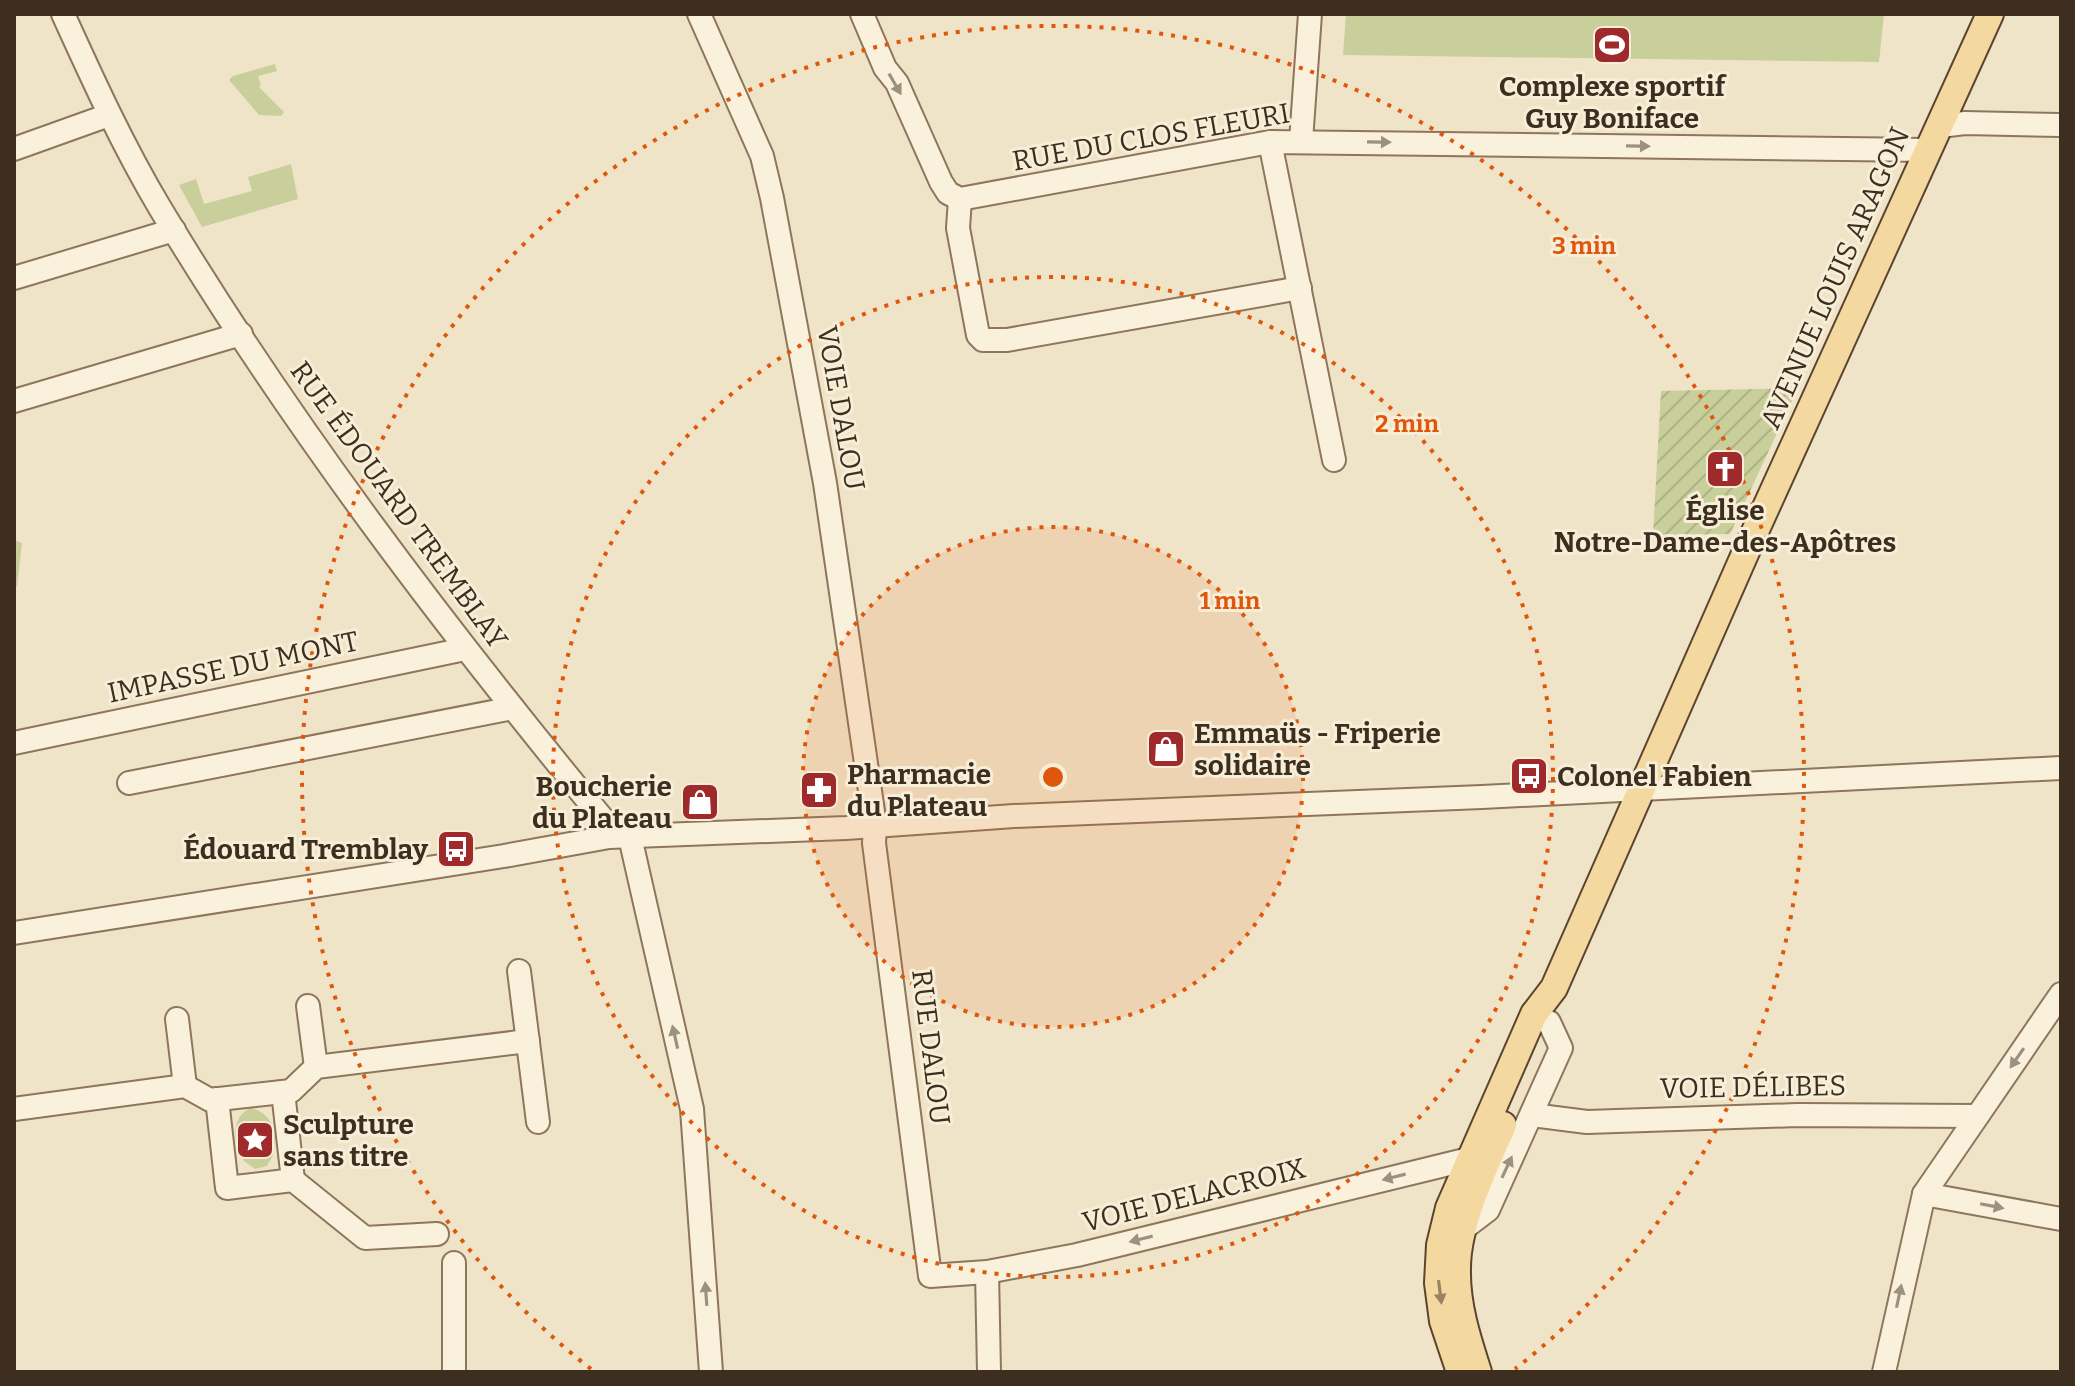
<svg xmlns="http://www.w3.org/2000/svg" width="2075" height="1386" font-family="Bitter,serif">
<defs>
<pattern id="forest-firs" width="22" height="20" patternUnits="userSpaceOnUse" patternTransform="scale(2)"><rect width="22" height="20" fill="#c9cf9b"/><path d="M5 1l3.5 6h-7zM16 11l3.5 6h-7z" fill="#aeb285"/></pattern>
<pattern id="garden-furrows" width="10" height="10" patternUnits="userSpaceOnUse" patternTransform="scale(2)"><rect width="10" height="10" fill="#c9cf9b"/><path d="M-1 1l2-2M0 10L10 0M9 11l2-2" fill="none" stroke="#aeb285"/></pattern>
</defs>
<rect width="100%" height="100%" fill="#f0e4c8"/>
<g fill="#c9cf9b">
<path d="M 1346,14 L 1884,14 L 1879,62 L 1343,55 Z"/>
<path d="M 275,64 L 277,71 L 258,76 L 261,85 L 259,87 L 284,112 L 281,116 L 259,115 L 229,80 L 233,76 Z"/>
<path d="M 291,164 L 298,199 L 202,227 L 179,185 L 196,179 L 204,204 L 252,191 L 248,177 Z"/>
<path d="M 251,1108 C 272,1113 278,1132 273,1152 L 259,1148 L 262,1135 L 252,1132 L 248,1146 L 236,1143 C 234,1128 236,1114 251,1108 Z"/>
<path d="M 237,1146 L 273,1155 L 267,1166 L 255,1169 L 244,1161 Z"/>
</g>
<path fill="url(#forest-firs)" d="M 14,540 L 22,543 L 17,586 L 14,589 Z"/>
<path fill="url(#garden-furrows)" d="M 1798,388 L 1730,534 L 1653,535 L 1661,391 Z"/>
<g fill="none" stroke-linecap="round" stroke-linejoin="round">
<g stroke="#8d765c" stroke-width="26">
<g id="minor">
<path d="M 63,14 C 93,80 123,146 160,208 C 290,424 443,625 603,819 L 609,837"/>
<path d="M 699,14 L 762,156 L 772,198 L 825,483 L 875,825 L 874,843 L 930,1276 L 987,1272 L 1077,1255 L 1469,1159"/>
<path d="M 862,14 L 885,68 L 897,83 L 941,182 L 948,193 L 960,199 L 1270,142 L 1929,150"/>
<path d="M 1940,126 L 1965,123 L 2061,125"/>
<path d="M 1301,141 L 1310,14"/>
<path d="M 1270,142 L 1334,460"/>
<path d="M 14,149 L 109,115"/>
<path d="M 960,199 L 958,228 L 978,335 L 983,340 L 1007,340 L 1300,288"/>
<path d="M 14,278 L 174,230"/>
<path d="M 14,401 L 241,334"/>
<path d="M 14,743 L 465,649"/>
<path d="M 129,783 L 513,708"/>
<path d="M 630,837 L 692,1109 L 711,1372"/>
<path d="M 14,933 L 504,856 L 609,837 L 846,828 L 1014,816 L 1482,797 L 2061,768"/>
<path d="M 519,971 L 538,1122"/>
<path d="M 308,1006 L 316,1067"/>
<path d="M 177,1019 L 185,1086"/>
<path d="M 217,1099 L 227,1188 L 293,1180 L 283,1092"/>
<path d="M 14,1109 L 185,1086 L 210,1100 L 291,1091 L 316,1067 L 528,1041"/>
<path d="M 1532,1115 L 1587,1122 L 1797,1115 L 1977,1116"/>
<path d="M 293,1180 L 365,1238 L 437,1234"/>
<path d="M 1924,1194 L 2061,1219"/>
<path d="M 1463,1229 L 1488,1210 L 1561,1048 L 1549,1022"/>
<path d="M 987,1272 L 989,1372"/>
<path d="M 454,1372 L 454,1263"/>
<path d="M 1884,1372 L 1924,1194 L 2061,994"/>
</g>
</g>
<g stroke="#5b4430" stroke-width="30">
<g id="major">
<path d="M 1460,1372 L 1443,1321 L 1438,1283 L 1440,1245 L 1449,1208 L 1534,1014 L 1554,988 L 1748,547 L 1990,14"/>
<path d="M 1478,1372 C 1467,1338 1456,1304 1457,1268 C 1457,1223 1485,1166 1503,1125"/>
</g>
</g>
<use href="#minor" stroke="#faf1dc" stroke-width="22"/>
<use href="#major" stroke="#f3d9a0" stroke-width="26"/>
</g>
<defs><path id="oneway-solid" d="M-6-.8H1V-3.2L6.5 0L1 3.2V.8H-6Z" transform="scale(2)"/></defs>
<g fill="#9c907e">
<use href="#oneway-solid" transform="translate(895 84) rotate(60)"/>
<use href="#oneway-solid" transform="translate(1379 142) rotate(1)"/>
<use href="#oneway-solid" transform="translate(1638 146) rotate(1)"/>
<use href="#oneway-solid" transform="translate(675 1037) rotate(-103)"/>
<use href="#oneway-solid" transform="translate(2017 1058) rotate(125)"/>
<use href="#oneway-solid" transform="translate(1507 1167) rotate(-65)"/>
<use href="#oneway-solid" transform="translate(1394 1177) rotate(166)"/>
<use href="#oneway-solid" transform="translate(1992 1206) rotate(11)"/>
<use href="#oneway-solid" transform="translate(1141 1239) rotate(166)"/>
<use href="#oneway-solid" transform="translate(706 1294) rotate(-94)"/>
<use href="#oneway-solid" transform="translate(1899 1296) rotate(-78)"/>
</g>
<use fill="#988460" href="#oneway-solid" transform="translate(1440 1292) rotate(83)"/>
<circle cx="1053" cy="777" r="250" fill="#df570d" fill-opacity=".12"/>
<g fill="none" stroke="#df570d" stroke-width="4" stroke-dasharray="4 8">
<circle cx="1053" cy="777" r="250"/>
<circle cx="1053" cy="777" r="500"/>
<path d="M591 1369A751 751 0 1 1 1515 1369"/>
</g>
<defs>
<g id="stadium-square" transform="scale(2)"><rect x="-9" y="-9" width="18" height="18" rx="4" fill="#9e2a2b" stroke="#f7eed8"/><path d="M0-5a6.5 5 0 1 0 0 10a6.5 5 0 1 0 0-10ZM-3.5-1.8h7v3.6h-7Z" fill="#fff"/></g>
<g id="church-square" transform="scale(2)"><rect x="-9" y="-9" width="18" height="18" rx="4" fill="#9e2a2b" stroke="#f7eed8"/><path d="M-1.2-6h2.4v3.5h3.3v2.4h-3.3V6h-2.4V-.1h-3.3v-2.4h3.3Z" fill="#fff"/></g>
<g id="shop-square" transform="scale(2)"><rect x="-9" y="-9" width="18" height="18" rx="4" fill="#9e2a2b" stroke="#f7eed8"/><path d="M-5-2.5h2.3a2.7 3.5 0 0 1 5.4 0H5L5.5 6h-11ZM-1.5-2.5h3a1.5 2.3 0 0 0-3 0Z" fill="#fff"/></g>
<g id="bus-square" transform="scale(2)"><rect x="-9" y="-9" width="18" height="18" rx="4" fill="#9e2a2b" stroke="#f7eed8"/><path d="M-5-6H5V4H4V6H2V4H-2V6H-4V4H-5ZM-3.5-4V0h7V-4ZM-3.5 1.2v1.5H-2V1.2ZM2 1.2v1.5H3.5V1.2Z" fill="#fff"/></g>
<g id="pharmacy-square" transform="scale(2)"><rect x="-9" y="-9" width="18" height="18" rx="4" fill="#9e2a2b" stroke="#f7eed8"/><path d="M-2-6h4v4h4v4h-4v4h-4v-4h-4v-4h4Z" fill="#fff"/></g>
<g id="sight-square" transform="scale(2)"><rect x="-9" y="-9" width="18" height="18" rx="4" fill="#9e2a2b" stroke="#f7eed8"/><path d="M0-6L1.8-2.2L6-1.7L2.9 1.2L3.7 5.4L0 3.3L-3.7 5.4L-2.9 1.2L-6-1.7L-1.8-2.2Z" fill="#fff"/></g>
</defs>
<g fill-rule="evenodd">
<use href="#stadium-square" x="1612" y="45"/>
<use href="#church-square" x="1725" y="469"/>
<use href="#shop-square" x="1166" y="749"/>
<use href="#bus-square" x="1529" y="776"/>
<use href="#pharmacy-square" x="819" y="790"/>
<use href="#shop-square" x="700" y="802"/>
<use href="#bus-square" x="456" y="849"/>
<use href="#sight-square" x="255" y="1140"/>
</g>
<g text-anchor="middle" dominant-baseline="central" stroke-width="6" stroke-linejoin="round" paint-order="stroke">
<g font-size="28" font-weight="bold" fill="#3d2e20" stroke="#f7eed8" text-anchor="start">
<text x="1612" y="86" text-anchor="middle">Complexe sportif<tspan x="1612" dy="32">Guy Boniface</tspan></text>
<text x="1725" y="510" text-anchor="middle">Église<tspan x="1725" dy="32">Notre-Dame-des-Apôtres</tspan></text>
<text x="1194" y="733">Emmaüs - Friperie<tspan x="1194" dy="32">solidaire</tspan></text>
<text x="847" y="774">Pharmacie<tspan x="847" dy="32">du Plateau</tspan></text>
<text x="1557" y="776">Colonel Fabien</text>
<text x="672" y="786" text-anchor="end">Boucherie<tspan x="672" dy="32">du Plateau</tspan></text>
<text x="428" y="849" text-anchor="end">Édouard Tremblay</text>
<text x="283" y="1124">Sculpture<tspan x="283" dy="32">sans titre</tspan></text>
</g>
<g font-size="28" fill="#3d2e20" stroke="#f7eed8">
<text transform="translate(1151 137) rotate(-10)">RUE DU CLOS FLEURI</text>
<text transform="translate(1835 278) rotate(-66)">AVENUE LOUIS ARAGON</text>
<text transform="translate(841 408) rotate(80)">VOIE DALOU</text>
<text transform="translate(399 505) rotate(54)">RUE ÉDOUARD TREMBLAY</text>
<text transform="translate(233 667) rotate(-12)">IMPASSE DU MONT</text>
<text transform="translate(931 1047) rotate(83)">RUE DALOU</text>
<text transform="translate(1753 1087) rotate(-1)">VOIE DÉLIBES</text>
<text transform="translate(1194 1195) rotate(-14)">VOIE DELACROIX</text>
</g>
</g>
<circle cx="1053" cy="777" r="12" fill="#df570d" stroke="#f7eed8" stroke-width="4"/>
<g font-size="24" text-anchor="middle" font-weight="bold" fill="#df570d" stroke="#f7eed8" stroke-width="6" stroke-linejoin="round" paint-order="stroke">
<text x="1584" y="254">3 min</text>
<text x="1407" y="432">2 min</text>
<text x="1230" y="609">1 min</text>
</g>
<rect width="2075" height="1386" fill="none" stroke="#3d2e20" stroke-width="32"/>
</svg>
